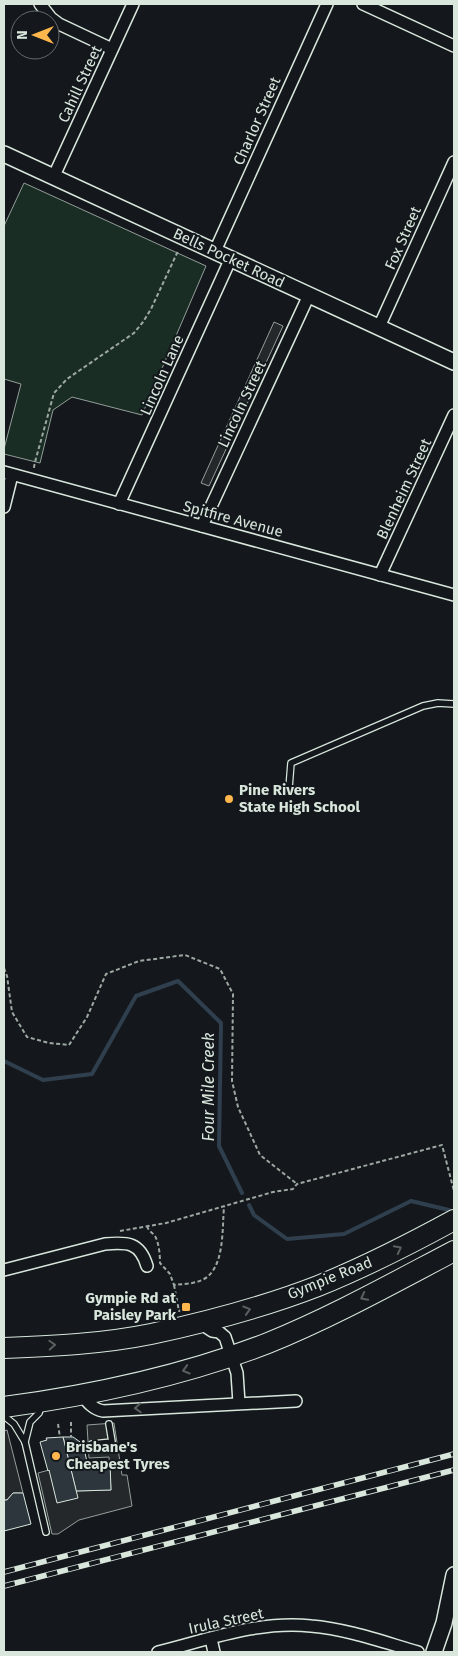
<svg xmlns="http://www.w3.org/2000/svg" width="458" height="1656" font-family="'Fira Sans',sans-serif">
<rect width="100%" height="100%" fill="#14181c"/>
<path fill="#1a2d24" stroke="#939e99" d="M 24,183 L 206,266 L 142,415 L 72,397 L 53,410 L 40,463 L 4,454 L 4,449 L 21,384 L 4,379 L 4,226 Z"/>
<g fill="#24282b" stroke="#939e99">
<path d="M 274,322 L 283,326 L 209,486 L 201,483 Z"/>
<path d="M 114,1423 L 122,1475 L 127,1475 L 132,1506 L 79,1520 L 58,1534 L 52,1534 L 38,1473 L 49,1470 L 76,1491 L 111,1490 L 109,1457 L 89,1458 L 87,1425 Z"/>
<path d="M 7,1430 L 23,1493 L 13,1493 L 7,1500 L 4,1500 L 4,1431 Z"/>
</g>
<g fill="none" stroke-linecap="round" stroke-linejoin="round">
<g stroke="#2f3f4d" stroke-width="4">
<path d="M 4,1061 L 43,1080 L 92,1074 L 136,996 L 178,981 L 221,1023 L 219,1146 L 242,1193"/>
<path d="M 249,1205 L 254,1215 L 287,1239 L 344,1234 L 411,1201 L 449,1210 L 453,1213"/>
</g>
</g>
<g fill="#2c363c" stroke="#d8e6dc">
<path d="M 63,1437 L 73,1437 L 83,1444 L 87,1462 L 110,1462 L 111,1490 L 76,1491 Z"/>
<path d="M 63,1437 L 78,1498 L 57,1503 L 49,1470 L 48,1471 L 40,1442 L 47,1440 L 46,1438 Z"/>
<path d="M 13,1493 L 23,1493 L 31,1524 L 4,1531 L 4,1500 L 7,1500 Z"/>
</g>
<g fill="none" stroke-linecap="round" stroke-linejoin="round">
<g stroke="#d8e6dc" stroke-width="8">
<g id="lane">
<path d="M 289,788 L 291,763 L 423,706 L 438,703 L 454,704"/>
<path d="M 4,1416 L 14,1424 L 25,1442 L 46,1532"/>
<path d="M 25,1442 L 30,1422 L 39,1413 L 41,1406"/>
<path d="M 92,1444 L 112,1442 L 109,1424"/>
</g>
</g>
<g stroke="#d8e6dc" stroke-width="14">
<g id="street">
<path d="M 40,4 L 51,18 L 59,24 L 112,49"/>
<path d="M 363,4 L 454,46"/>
<path d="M 53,178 L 133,4"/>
<path d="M 215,251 L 327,4"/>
<path d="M 379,327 L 454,162"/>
<path d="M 4,472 L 454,595"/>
<path d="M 119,504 L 231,258"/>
<path d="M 4,507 L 12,475"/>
<path d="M 202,526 L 309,295"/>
<path d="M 380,575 L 454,415"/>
<path d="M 4,1270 L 105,1244 C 127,1242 140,1242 147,1266"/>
<path d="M 200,1323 L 212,1331 L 219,1332 L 225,1337 L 237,1373 L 239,1403"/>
<path d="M 82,1395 C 88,1403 93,1409 103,1411 L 296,1401"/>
<path d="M 211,1639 L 214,1652"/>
<path d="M 158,1652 C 207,1640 259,1620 311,1626 C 347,1629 383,1642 418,1652"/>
</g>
</g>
<g stroke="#d8e6dc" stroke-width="18">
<g id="secondary">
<path d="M 4,154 L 454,362"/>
<path d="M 434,1652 L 444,1623 L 454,1575"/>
</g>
</g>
<g stroke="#d8e6dc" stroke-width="22">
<g id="highway">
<path d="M 4,1348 C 53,1346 102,1344 151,1334 C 207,1322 264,1307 318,1286 C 365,1267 410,1244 454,1220"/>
<path d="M 4,1407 C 94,1395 183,1376 268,1343 C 332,1317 393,1283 454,1251"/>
</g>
</g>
<g stroke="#9da8a2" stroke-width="2" stroke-dasharray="4 2.5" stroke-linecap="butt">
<path d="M 35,467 L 34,467 L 35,462 L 54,393 L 67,379 L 134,333 L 143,322 L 151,309 L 178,251"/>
<path d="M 4,968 L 7,976 L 12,1012 L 27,1037 L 49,1043 L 69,1045 L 87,1017 L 106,974 L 139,961 L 185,955 L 220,969 L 233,994 L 232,1081 L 238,1107 L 260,1155 L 297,1184"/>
<path d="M 147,1226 C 149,1232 152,1232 155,1236 C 159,1243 160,1255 160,1263 L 170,1274 L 174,1285 C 183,1284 193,1284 202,1280 C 225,1270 222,1229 224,1207"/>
<path d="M 120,1231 L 166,1223 L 273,1192 L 293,1189 L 297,1184 L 442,1145 L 454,1191"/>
<path d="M 174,1285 L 179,1311 L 181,1310"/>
<path d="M 71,1422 L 71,1437"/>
<path d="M 58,1424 L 60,1438"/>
</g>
<use href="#lane" stroke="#14181c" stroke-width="5.5"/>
<use href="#street" stroke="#14181c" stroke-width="11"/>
<use href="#secondary" stroke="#14181c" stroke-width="15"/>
<use href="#highway" stroke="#14181c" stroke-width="20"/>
<g stroke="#d8e6dc" stroke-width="5.5">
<g id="rail">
<path d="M 4,1572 L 454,1454"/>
<path d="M 4,1586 L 454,1470"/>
</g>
</g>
<use href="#rail" stroke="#14181c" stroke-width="4" stroke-dasharray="11" stroke-linecap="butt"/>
</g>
<defs><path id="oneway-chevron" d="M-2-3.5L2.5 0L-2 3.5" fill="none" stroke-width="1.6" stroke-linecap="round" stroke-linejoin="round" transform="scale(1.25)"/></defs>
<g stroke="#59605f">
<use href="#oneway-chevron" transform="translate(398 1249) rotate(-27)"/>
<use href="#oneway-chevron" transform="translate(364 1297) rotate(153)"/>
<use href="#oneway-chevron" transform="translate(247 1310) rotate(-17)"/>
<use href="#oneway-chevron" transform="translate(52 1345) rotate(-3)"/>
<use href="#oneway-chevron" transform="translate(186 1370) rotate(163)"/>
<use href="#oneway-chevron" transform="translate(138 1408) rotate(177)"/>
</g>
<g fill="#ffb74d" stroke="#14181c" stroke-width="2">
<circle cx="229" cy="799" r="5"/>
<rect x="181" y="1302" width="10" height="10" rx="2.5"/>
<circle cx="56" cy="1456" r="5"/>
</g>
<g text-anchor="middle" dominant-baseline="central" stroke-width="4" stroke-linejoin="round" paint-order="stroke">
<g font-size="15" fill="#d8e6dc" stroke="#14181c">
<text transform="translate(80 84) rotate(-65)">Cahill Street</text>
<text transform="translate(257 121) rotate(-66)">Charlor Street</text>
<text transform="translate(403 238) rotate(-66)">Fox Street</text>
<text transform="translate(229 258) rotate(25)">Bells Pocket Road</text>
<text transform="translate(162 375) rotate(-66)">Lincoln Lane</text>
<text transform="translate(242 404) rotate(-65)">Lincoln Street</text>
<text transform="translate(404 489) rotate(-65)">Blenheim Street</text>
<text transform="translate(233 519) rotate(15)">Spitfire Avenue</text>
<text transform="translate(330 1278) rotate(-22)">Gympie Road</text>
<text transform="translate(226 1621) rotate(-12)">Irula Street</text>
</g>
<g font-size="15" font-weight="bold" fill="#d8e6dc" stroke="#14181c" text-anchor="start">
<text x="239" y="790">Pine Rivers<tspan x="239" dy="17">State High School</tspan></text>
<text x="176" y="1298" text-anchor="end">Gympie Rd at<tspan x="176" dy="17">Paisley Park</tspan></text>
<text x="66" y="1447">Brisbane's<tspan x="66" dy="17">Cheapest Tyres</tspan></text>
</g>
<g font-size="16" font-style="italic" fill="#d8e6dc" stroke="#14181c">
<text transform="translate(208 1087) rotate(-90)">Four Mile Creek</text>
</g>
</g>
<rect width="458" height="1656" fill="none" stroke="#d8e6dc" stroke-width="10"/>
<g transform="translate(35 35) rotate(270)"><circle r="24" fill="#14181c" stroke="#626a69"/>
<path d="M0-4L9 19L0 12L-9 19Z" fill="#ffb74d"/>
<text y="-8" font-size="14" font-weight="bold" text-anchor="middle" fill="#d8e6dc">N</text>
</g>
</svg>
